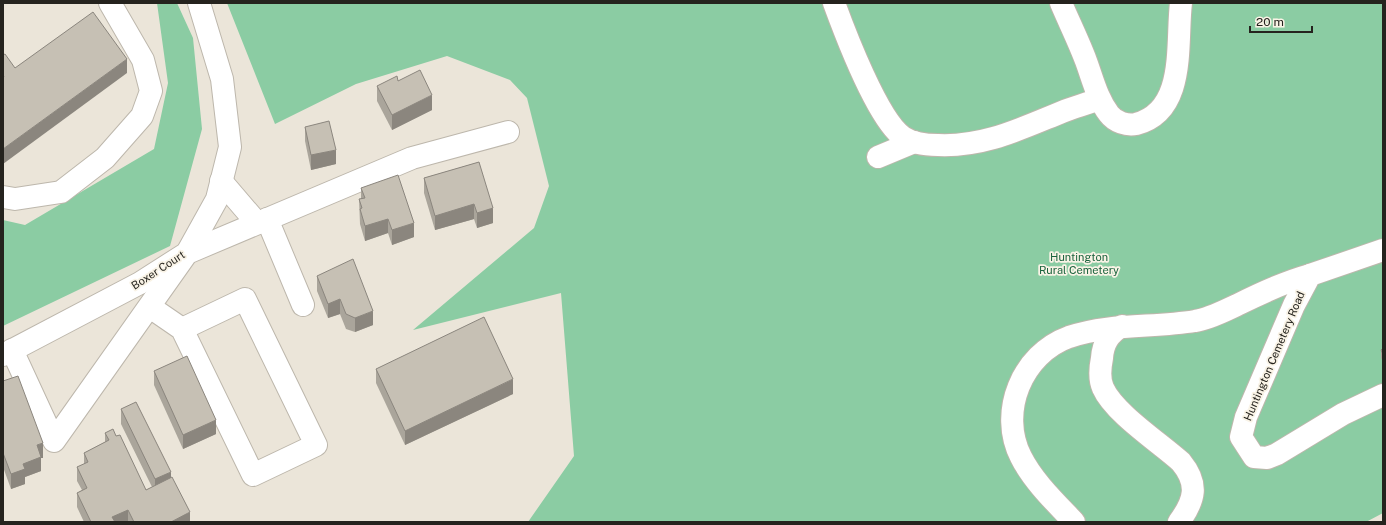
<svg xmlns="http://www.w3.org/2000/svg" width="1386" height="525" font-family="'Public Sans',sans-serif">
<rect width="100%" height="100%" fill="#ebe5d9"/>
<g fill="#8bcca3">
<path d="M 157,3 L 177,3 L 193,38 L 202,129 L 170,246 L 3,326 L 3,220 L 25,225 L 154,149 L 168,83 Z"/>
<path d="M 227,3 L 1383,3 L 1383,513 L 1366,522 L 528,522 L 574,456 L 561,293 L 413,330 L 534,228 L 549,186 L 527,98 L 510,80 L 447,56 L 356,84 L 275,124 Z"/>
</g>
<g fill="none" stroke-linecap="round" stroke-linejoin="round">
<g stroke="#bdb7ac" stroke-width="24">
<g id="minor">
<path d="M 834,3 C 845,33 878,120 903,137 C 912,143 926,145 938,145 C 984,147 1020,129 1062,112 C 1074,107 1087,104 1099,99"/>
<path d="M 1061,3 C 1069,22 1079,42 1086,61 C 1093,80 1097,98 1109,114 C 1115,122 1127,126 1136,124 C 1187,111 1176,43 1181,3"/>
<path d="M 878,157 L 914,142"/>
<path d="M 221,181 L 257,223"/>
<path d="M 3,197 L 15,199 L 61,192 L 105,158 L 142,116 L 151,91 L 143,60 L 110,3"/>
<path d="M 267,219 L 303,305"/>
<path d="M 1383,250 L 1310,275 L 1294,305 L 1246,417 L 1241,437 L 1254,457 L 1267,458 L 1277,454 L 1343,414 L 1383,395"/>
<path d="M 150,307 L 182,329 L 253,475 L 316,445 L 245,299 L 182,329"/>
<path d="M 1122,326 C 1109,334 1103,343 1102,358 C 1100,368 1099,379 1103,388 C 1114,413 1160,443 1181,462 C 1199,484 1195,500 1179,522"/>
<path d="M 12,350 L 54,441 L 187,253 L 412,158 L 508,132"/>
<path d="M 3,355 L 140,283 L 187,253 L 217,199 L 230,147 L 222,79 L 199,3"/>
<path d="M 1074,522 C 1055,502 1033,481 1021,457 C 998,412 1022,354 1069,337 C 1111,323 1153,328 1195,321 C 1209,319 1224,311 1237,305 C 1261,293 1284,282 1310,275"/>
</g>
</g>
<use href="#minor" stroke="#fff" stroke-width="22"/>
</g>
<g fill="#aaa59b">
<path d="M 398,81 L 432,110 L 392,130 L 377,101 L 377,86 Z"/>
<path d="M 305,127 L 336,164 L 311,170 L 305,141 Z"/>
<path d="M 479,162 L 493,223 L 477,228 L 474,219 L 435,230 L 424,193 L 424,178 Z"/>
<path d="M 361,188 L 414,237 L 392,245 L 388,233 L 365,241 L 360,224 L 359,199 L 361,199 Z"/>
<path d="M 317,276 L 373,325 L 355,332 L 346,329 L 340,314 L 328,318 L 317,291 Z"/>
<path d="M 1383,348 L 1383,362 L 1381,358 L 1381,350 Z"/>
<path d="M 376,369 L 513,394 L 405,445 L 376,383 Z"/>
<path d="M 154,371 L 216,434 L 183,449 L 154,385 Z"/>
<path d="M 3,381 L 43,458 L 41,458 L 41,471 L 25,477 L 25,484 L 11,489 L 3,467 Z"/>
<path d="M 121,409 L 171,478 L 190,522 L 84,522 L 77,507 L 77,493 L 82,490 L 77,481 L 77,467 L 84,464 L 84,453 L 105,442 L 105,433 L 116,436 L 146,490 L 152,487 L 121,424 Z"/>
</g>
<g fill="#8b867e">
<path d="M 127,59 L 127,73 L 3,164 L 3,149 Z"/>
<path d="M 432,95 L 432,110 L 392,130 L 392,115 Z"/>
<path d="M 336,150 L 336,164 L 311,170 L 311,155 Z"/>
<path d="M 474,204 L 474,219 L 435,230 L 435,216 Z"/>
<path d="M 493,208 L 493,223 L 477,228 L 477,213 Z"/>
<path d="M 388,219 L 388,233 L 365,241 L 365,226 Z"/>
<path d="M 414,223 L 414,237 L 392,245 L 392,230 Z"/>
<path d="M 340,299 L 340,314 L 328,318 L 328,304 Z"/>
<path d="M 373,311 L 373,325 L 355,332 L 355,318 Z"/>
<path d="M 513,379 L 513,394 L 405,445 L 405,431 Z"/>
<path d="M 216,420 L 216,434 L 183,449 L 183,435 Z"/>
<path d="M 43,443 L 43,458 L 41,458 L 41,471 L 25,477 L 25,484 L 11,489 L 11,474 L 23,464 L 37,445 Z"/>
<path d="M 171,472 L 171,486 L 155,494 L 155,479 Z"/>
<path d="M 128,510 L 128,522 L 112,522 L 112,517 Z"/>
<path d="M 190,512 L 190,522 L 171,522 Z"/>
</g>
<g fill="#c6c0b4" stroke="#8b867e">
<path d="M 93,12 L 127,59 L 3,149 L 3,77 L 4,77 L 3,75 L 3,55 L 5,54 L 15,68 Z"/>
<path d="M 420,70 L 432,95 L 392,115 L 377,86 L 397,76 L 398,81 Z"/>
<path d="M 329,121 L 336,150 L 311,155 L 305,127 Z"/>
<path d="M 479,162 L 493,208 L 477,213 L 474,204 L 435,216 L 424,178 Z"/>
<path d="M 398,175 L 414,223 L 392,230 L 388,219 L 365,226 L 360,209 L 362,208 L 359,199 L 365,198 L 361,188 Z"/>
<path d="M 353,259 L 373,311 L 355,318 L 346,314 L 340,299 L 328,304 L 317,276 Z"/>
<path d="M 484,317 L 513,379 L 405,431 L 376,369 Z"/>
<path d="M 1383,348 L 1383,354 L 1381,350 Z"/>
<path d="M 187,356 L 216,420 L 183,435 L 154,371 Z"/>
<path d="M 18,376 L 43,443 L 37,445 L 41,457 L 23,464 L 25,469 L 11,474 L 3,453 L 3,381 Z"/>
<path d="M 136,402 L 171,472 L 155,479 L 121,409 Z"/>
<path d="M 113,429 L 116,436 L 120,435 L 146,490 L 172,477 L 190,512 L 171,522 L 134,522 L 128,510 L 112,517 L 115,522 L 91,522 L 77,493 L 87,488 L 77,467 L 88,462 L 84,453 L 109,440 L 105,433 Z"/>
</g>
<g text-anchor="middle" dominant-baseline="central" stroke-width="3.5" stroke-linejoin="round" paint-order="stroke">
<g font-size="11" fill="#1a633d" stroke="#f9f3e6">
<text x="1079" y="257">Huntington<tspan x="1079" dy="13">Rural Cemetery</tspan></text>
</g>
<g font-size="11" fill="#25231e" stroke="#f9f3e6">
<text transform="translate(158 270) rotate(-33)">Boxer Court</text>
<text transform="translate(1274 356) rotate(-67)">Huntington Cemetery Road</text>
</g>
</g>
<rect width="1386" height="525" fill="none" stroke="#25231e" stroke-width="8"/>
<path d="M1250 26v6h62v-6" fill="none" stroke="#25231e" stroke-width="2"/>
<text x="1256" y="26" font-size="12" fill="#25231e" stroke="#f9f3e6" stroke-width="3" paint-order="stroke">20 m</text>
</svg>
